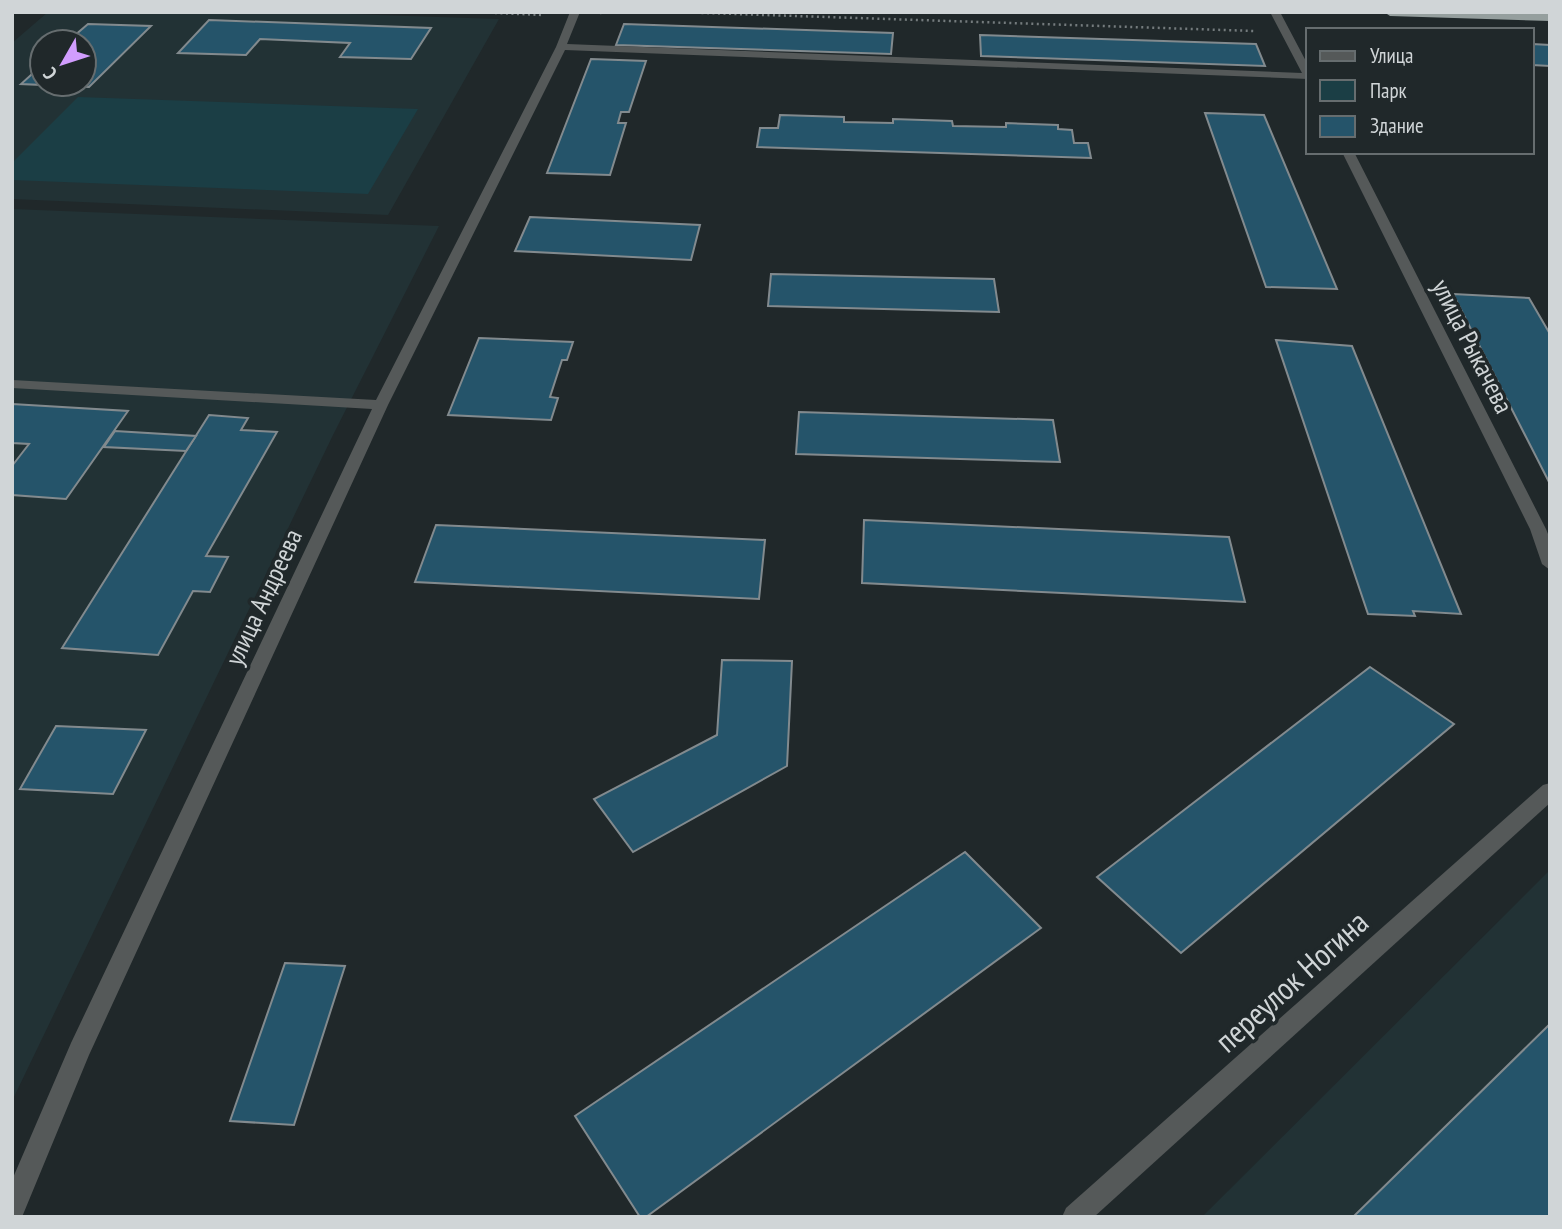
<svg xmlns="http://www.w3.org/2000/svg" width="1562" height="1229" font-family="'PT Sans Narrow',sans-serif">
<rect width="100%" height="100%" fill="#20282a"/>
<g fill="#223235" fill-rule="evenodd">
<path d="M 48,12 L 289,12 L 499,19 L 388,215 L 12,199 L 12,43 ZM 42,42 L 84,42 L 84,84 L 42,84 Z"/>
<path d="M 12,209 L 439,226 L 333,435 L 12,1101 Z"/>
<path d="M 1550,870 L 1550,1217 L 1202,1217 Z"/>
</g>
<path fill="#1b3e45" d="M 78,97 L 418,109 L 368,194 L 12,180 L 12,163 Z"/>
<g fill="#25546a" stroke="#828a8e" stroke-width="2">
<path d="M 209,20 L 431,28 L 411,59 L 340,57 L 350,43 L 260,39 L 246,55 L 178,53 Z"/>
<path d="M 88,24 L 151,26 L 89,87 L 21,84 L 42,65 L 42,84 L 84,84 L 84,42 L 67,42 Z"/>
<path d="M 624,24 L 893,33 L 891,54 L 616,45 Z"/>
<path d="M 980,35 L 1256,44 L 1265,66 L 981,56 Z"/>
<path d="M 1532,44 L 1550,45 L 1550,66 L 1532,65 Z"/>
<path d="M 591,59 L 646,61 L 629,112 L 621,112 L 618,123 L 626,123 L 610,175 L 547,173 Z"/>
<path d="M 1205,113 L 1264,115 L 1337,289 L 1266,287 Z"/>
<path d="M 780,115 L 844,117 L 844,122 L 893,123 L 893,119 L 952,121 L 953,126 L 1006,127 L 1006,123 L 1058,125 L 1058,129 L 1072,130 L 1074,143 L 1088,143 L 1091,158 L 757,147 L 760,128 L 778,128 Z"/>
<path d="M 530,217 L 700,225 L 691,260 L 515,251 Z"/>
<path d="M 771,274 L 994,279 L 999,312 L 768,306 Z"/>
<path d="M 1453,294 L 1529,298 L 1550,334 L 1550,484 Z"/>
<path d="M 479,338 L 573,342 L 567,360 L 562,360 L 550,397 L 558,398 L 551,420 L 448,415 Z"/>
<path d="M 1276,340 L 1352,346 L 1461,614 L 1413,611 L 1415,616 L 1368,614 Z"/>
<path d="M 12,404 L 128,411 L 66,499 L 12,495 L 12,466 L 29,444 L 12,443 Z"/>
<path d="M 799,412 L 1053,420 L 1060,462 L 796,454 Z"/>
<path d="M 209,415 L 248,418 L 241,430 L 277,432 L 206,556 L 228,557 L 210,592 L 193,591 L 158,655 L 62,648 Z"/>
<path d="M 115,431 L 196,436 L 186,451 L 104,447 Z"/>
<path d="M 864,520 L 1229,537 L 1245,602 L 862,583 Z"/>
<path d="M 436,525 L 765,540 L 759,599 L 415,582 Z"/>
<path d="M 722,660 L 792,661 L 787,766 L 633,852 L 594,799 L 717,735 Z"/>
<path d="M 1370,667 L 1454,724 L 1181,953 L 1097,877 Z"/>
<path d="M 56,726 L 146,730 L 113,794 L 20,789 Z"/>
<path d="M 965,852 L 1041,928 L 646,1217 L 640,1217 L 575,1116 Z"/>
<path d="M 285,963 L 345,966 L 294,1125 L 230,1121 Z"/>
<path d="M 1550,1024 L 1550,1217 L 1353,1217 Z"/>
</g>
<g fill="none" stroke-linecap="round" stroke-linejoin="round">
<g stroke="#747b7d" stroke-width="2.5" stroke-dasharray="2 3.5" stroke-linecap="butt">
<path d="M 473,12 L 543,15"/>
<path d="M 674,12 L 1254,31"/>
<path d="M 600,13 L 614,12"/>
</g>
<g fill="#555959" fill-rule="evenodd">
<path d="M 570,12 L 580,12 L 567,44 L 1302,73 L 1270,12 L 1280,12 L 1308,65 L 1308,79 L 565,50 L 388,405 L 89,1055 L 22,1217 L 12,1217 L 12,1180 L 71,1043 L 372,409 L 12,388 L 12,380 L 376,400 L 556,47 Z"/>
<path d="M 1342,152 L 1354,152 L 1546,529 L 1550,539 L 1550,570 L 1542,564 L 1530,529 Z"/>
<path d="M 1550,783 L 1550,803 L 1094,1217 L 1062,1217 L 1066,1208 L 1543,785 Z"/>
</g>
<path fill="#959f9e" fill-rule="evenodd" d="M 1384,12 L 1550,13 L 1550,21 L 1390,16 Z"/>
</g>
<g text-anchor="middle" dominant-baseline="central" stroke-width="7" stroke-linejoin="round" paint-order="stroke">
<g font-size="26" fill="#d0d5d7" stroke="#20282a">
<text transform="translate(1473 346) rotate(63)">улица Рыкачева</text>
<text transform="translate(263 597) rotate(-65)">улица Андреева</text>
</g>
<g font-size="32" fill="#d0d5d7" stroke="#20282a">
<text transform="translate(1291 981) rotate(-42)">переулок Ногина</text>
</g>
</g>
<rect width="1562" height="1229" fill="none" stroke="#d0d5d7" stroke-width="28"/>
<rect x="1306" y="28" width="228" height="126" fill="#20282a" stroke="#666d6f" stroke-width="2"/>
<rect x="1320" y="51" width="35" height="10" fill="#555959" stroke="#666d6f" stroke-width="2"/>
<text x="1370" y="63" font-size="21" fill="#d0d5d7">Улица</text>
<rect x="1320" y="80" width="35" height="21" fill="#1b3e45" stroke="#666d6f" stroke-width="2"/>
<text x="1370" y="98" font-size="21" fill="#d0d5d7">Парк</text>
<rect x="1320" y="116" width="35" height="21" fill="#25546a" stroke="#666d6f" stroke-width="2"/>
<text x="1370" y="133" font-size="21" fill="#d0d5d7">Здание</text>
<g transform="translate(63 63) rotate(231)"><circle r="33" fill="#20282a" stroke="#666d6f" stroke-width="2"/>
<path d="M0-5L12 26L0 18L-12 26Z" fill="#d19dfe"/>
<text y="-10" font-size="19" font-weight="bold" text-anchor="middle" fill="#d0d5d7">С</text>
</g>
</svg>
